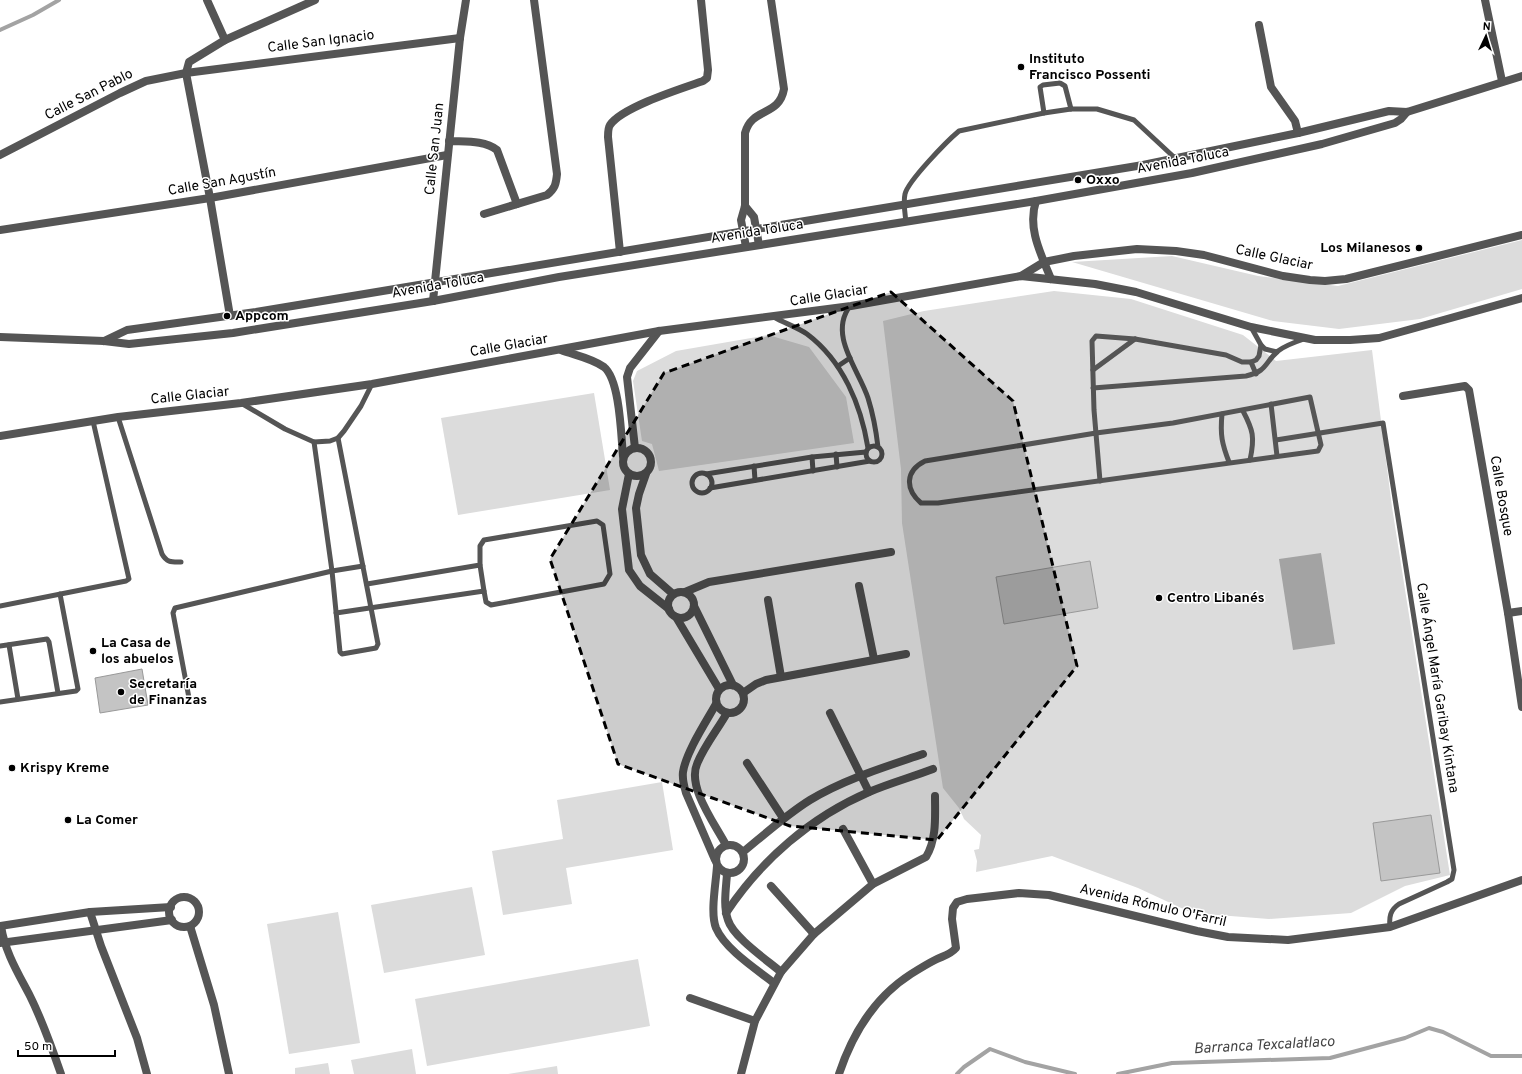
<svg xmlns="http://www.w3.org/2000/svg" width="1522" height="1074" font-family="Overpass,sans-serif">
<rect width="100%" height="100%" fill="#fff"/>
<g fill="#dcdcdc">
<path d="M 1522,240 L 1522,289 L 1420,319 L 1339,329 L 1273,321 L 1072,262 L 1172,256 L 1258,276 L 1338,286 Z"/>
<path d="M 1054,291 L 1131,299 L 1243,335 L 1276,361 L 1372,350 L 1392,507 L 1450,875 L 1405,886 L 1351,913 L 1269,919 L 1192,913 L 1138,888 L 1052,856 L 976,872 L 977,861 L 974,850 L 979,849 L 981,835 L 964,819 L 959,808 L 943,788 L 902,523 L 901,469 L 883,321 L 924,311 Z"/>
<path d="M 768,335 L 809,347 L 846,397 L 854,443 L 659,471 L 652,444 L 642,441 L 633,381 L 637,371 L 676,351 Z"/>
<path d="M 594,393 L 610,490 L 458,515 L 441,418 Z"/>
<path d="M 662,782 L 673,850 L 566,868 L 572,904 L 503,915 L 492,851 L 563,839 L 557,800 Z"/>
<path d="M 472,887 L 485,955 L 384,973 L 371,905 Z"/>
<path d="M 338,912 L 360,1043 L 289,1054 L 267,924 Z"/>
<path d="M 638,959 L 650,1026 L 427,1066 L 415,999 Z"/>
<path d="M 412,1049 L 416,1074 L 354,1074 L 351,1060 Z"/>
<path d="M 328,1063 L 330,1074 L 295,1074 L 295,1068 Z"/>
<path d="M 557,1066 L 558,1074 L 508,1074 Z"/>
</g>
<path fill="#a3a3a3" d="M 1321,553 L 1335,644 L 1293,650 L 1279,559 Z"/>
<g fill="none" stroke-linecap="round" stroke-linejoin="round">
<g stroke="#a3a3a3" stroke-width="4">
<path d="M 0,30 L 33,15 L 59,0"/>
<path d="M 957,1074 L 964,1067 L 990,1049 L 1025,1062 L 1075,1074"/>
<path d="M 1118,1074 L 1172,1063 L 1330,1058 L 1405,1038 L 1429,1028 L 1443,1032 L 1491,1056 L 1522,1056"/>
</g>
</g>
<g fill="#c4c4c4" stroke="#999">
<path d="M 1090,561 L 1098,608 L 1004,624 L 996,577 Z"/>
<path d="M 142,669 L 148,705 L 100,713 L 95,678 Z"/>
<path d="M 1431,815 L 1440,873 L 1381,881 L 1373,823 Z"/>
</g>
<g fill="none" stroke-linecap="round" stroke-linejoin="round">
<g stroke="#555" stroke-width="5">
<path d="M 1044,113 L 1040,87 L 1043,85 L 1060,83 L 1065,86 L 1071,109"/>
<path d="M 906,222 C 905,213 903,203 905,194 C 908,181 947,141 959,131 L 1044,113 L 1071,109 L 1097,109 L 1134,120 L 1176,159"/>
<path d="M 850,306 C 828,335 859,370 868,398 C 873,414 876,430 878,447"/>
<path d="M 774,317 C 784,323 797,327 807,334 C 843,361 861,405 868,448"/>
<path d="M 1261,345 L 1265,349 L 1277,352"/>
<path d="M 1251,362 L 1256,374"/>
<path d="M 838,366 L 850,358"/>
<path d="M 1093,370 L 1135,339"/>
<path d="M 1093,388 L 1246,376 C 1268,371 1264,363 1278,351 C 1286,345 1295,342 1304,339"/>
<path d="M 1310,397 L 1321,445 L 1318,451 L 938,503 L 921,503 C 905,489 905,471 925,461 L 1096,433 L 1173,423 Z"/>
<path d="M 241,403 L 285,429 L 314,442 L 330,441 L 338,438 L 344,431 L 361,406 L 372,384"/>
<path d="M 1271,404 L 1277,456"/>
<path d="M 1243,411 C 1253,430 1255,437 1250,460"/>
<path d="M 1222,414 C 1220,435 1222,444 1229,462"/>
<path d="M 118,417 L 162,554 C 167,563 172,562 181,562"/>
<path d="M 1276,440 L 1383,423 L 1454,870 L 1452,879 L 1447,882 L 1399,904 C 1390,910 1389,917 1390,927"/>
<path d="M 314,442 L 332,571 L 340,652 L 342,654 L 376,648 L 378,644 L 338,438"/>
<circle cx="874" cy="454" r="8"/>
<path d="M 836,454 L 837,467"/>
<path d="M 812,457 L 813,471"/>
<path d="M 754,466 L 755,480"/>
<circle cx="702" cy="483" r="10"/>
<path d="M 706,474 L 812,457 L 866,452"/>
<path d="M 1100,481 L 1094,410 L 1092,341 L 1096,336 L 1135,339 L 1226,355 L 1242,362 L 1251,362 L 1256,360 L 1259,356 L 1261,345 L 1251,327"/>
<path d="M 710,488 L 870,461"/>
<path d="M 480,565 L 484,591"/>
<path d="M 0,606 L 126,581 L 129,579 L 93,421"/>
<path d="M 336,613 L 484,591 L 486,602 L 491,605 L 604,584 L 610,574 L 603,525 L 597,521 L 484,540 L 480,546 L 480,565 L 367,584"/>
<path d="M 9,645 L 18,699"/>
<path d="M 0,646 L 47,639 L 49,642 L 58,693"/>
<path d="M 189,698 L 173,613 L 175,608 L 332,571 L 363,566"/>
<path d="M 0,702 L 76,691 L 78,689 L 60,594"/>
</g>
<g stroke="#555" stroke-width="8">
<path d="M 207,0 L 225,40"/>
<path d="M 1485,0 L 1502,81"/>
<path d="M 1259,25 L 1271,87 L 1295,121 L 1298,133"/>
<path d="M 449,141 C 465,142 484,140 497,150 L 517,204"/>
<path d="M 0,155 L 120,93 L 146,81 L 186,73 L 460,38"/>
<path d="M 745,206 L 754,217 L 759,245"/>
<path d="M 484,214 L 547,195 C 555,189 556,184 557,174 L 534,0"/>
<path d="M 0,230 L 210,198 L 447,155"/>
<path d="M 746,247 L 741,220 L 745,206 L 745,133 C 752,107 779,117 784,89 L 771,0"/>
<path d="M 620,252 L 608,137 C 608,133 608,128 610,125 C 622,107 683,88 703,81 L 707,78 L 708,70 L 701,0"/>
<path d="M 433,301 L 460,38 L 466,0"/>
<path d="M 230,316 L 210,198 L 186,73 L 189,62 L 225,40 L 315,0"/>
<path d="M 561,350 C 574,355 592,358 604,367 C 620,380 621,435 623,456"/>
<path d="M 1403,396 L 1465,386 L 1469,390 L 1508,613 L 1522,707"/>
<circle cx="637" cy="462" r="14"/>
<path d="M 635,448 L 627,377 L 630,368 L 659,331"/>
<path d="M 629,474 L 622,509 L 629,570 L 640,586 L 669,609"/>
<path d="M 646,474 L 639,494 L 636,508 L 641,555 L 650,574 L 673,594"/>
<path d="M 859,586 L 874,659"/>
<path d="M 685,592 L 709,582 L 891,552"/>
<circle cx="681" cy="605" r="13"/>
<path d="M 768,600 L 781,677"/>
<path d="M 694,606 L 733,685"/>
<path d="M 1508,613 L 1522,611"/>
<path d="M 676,617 L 719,689"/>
<circle cx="730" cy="699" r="14"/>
<path d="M 743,693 L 756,684 L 766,680 L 906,654"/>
<path d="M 830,713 L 869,792"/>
<path d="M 747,763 L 783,818"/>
<path d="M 843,829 L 873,884"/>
<circle cx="730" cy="859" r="14"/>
<path d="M 726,845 C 715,824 687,787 697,764 C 704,746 718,729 727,713"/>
<path d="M 743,852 C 765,834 786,815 810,800 C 845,779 885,767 923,754"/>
<path d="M 715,860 L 686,793 C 684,786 682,779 683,772 C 686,752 706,722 716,704"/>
<path d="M 717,866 C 716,883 710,913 716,928 C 725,949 756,969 774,983"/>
<path d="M 727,874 C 726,889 723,906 728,920 C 733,937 767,960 781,972"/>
<path d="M 771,886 L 814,934"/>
<circle cx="184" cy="912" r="15"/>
<path d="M 90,912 L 101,946 L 137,1038 L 147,1074"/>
<path d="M 726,913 C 761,860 811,817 869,792 C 890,783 912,777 933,769"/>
<path d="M 0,926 L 90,912 L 171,907"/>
<path d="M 1,926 C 5,952 18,973 30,996 C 43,1022 52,1048 61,1074"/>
<path d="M 190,926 L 214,1005 L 229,1074"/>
<path d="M 0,943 L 172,920"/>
<path d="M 690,998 L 755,1021"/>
<path d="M 741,1074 L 755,1021 L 781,972 L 814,934 L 873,884 L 926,857 C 937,839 935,816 935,796"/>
<path d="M 839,1074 C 852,1035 875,997 911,974 C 919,969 927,964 935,960 C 943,956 950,955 956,948 L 952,919 L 953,908 L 957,902 L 967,899 L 1019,893 L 1049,895 L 1197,931 L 1228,937 L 1288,940 L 1390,927 L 1522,880"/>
</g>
<g stroke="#555" stroke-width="8">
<path d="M 1036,201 C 1027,228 1041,254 1051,279"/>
<path d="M 1021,276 L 1044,262 L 1074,256 L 1137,249 L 1176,251 L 1204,255 L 1283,276 L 1310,280 L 1325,281 L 1346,279 L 1522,235"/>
<path d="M 0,337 L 104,341 L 129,344 L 233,333 L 433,301 L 559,277 L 1036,201 L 1192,173 L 1322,144 L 1395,123 L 1401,119 L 1407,112"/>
<path d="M 104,341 L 127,330 L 256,312 L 1143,165 L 1298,133 L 1389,111 L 1407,112 L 1522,76"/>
<path d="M 0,436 L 118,417 L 241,403 L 372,384 L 659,331 L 851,306 L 1021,276 L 1095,284 L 1136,292 L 1251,327 L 1315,340 L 1350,340 L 1379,338 L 1522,298"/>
</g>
</g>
<path fill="#000" fill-opacity="0.2" stroke="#000" stroke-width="3" stroke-dasharray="8 5" stroke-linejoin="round" d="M 891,292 L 1013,401 L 1077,666 L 937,840 L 790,826 L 618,764 L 550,559 L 664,373 Z"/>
<g fill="#000" stroke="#fff" stroke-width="1.5">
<circle cx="1021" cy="67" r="4"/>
<circle cx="1078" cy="180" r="4"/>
<circle cx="1419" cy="248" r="4"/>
<circle cx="227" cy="316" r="4"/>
<circle cx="1159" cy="598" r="4"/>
<circle cx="93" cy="651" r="4"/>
<circle cx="121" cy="692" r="4"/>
<circle cx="12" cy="768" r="4"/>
<circle cx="68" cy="820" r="4"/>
</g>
<g text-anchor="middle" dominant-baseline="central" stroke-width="3" stroke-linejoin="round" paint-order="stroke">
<g font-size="14" fill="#000" stroke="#fff">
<text transform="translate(321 42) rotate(-7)">Calle San Ignacio</text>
<text transform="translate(89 95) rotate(-27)">Calle San Pablo</text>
<text transform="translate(435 149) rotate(-84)">Calle San Juan</text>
<text transform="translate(1183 161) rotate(-11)">Avenida Toluca</text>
<text transform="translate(222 182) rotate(-10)">Calle San Agustín</text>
<text transform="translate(757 232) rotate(-9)">Avenida Toluca</text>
<text transform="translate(1274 258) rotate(12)">Calle Glaciar</text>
<text transform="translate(438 286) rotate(-10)">Avenida Toluca</text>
<text transform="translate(829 296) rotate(-9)">Calle Glaciar</text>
<text transform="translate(509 346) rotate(-10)">Calle Glaciar</text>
<text transform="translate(190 396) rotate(-6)">Calle Glaciar</text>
<text transform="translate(1501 496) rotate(80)">Calle Bosque</text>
<text transform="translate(1437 688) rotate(81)">Calle Ángel María Garibay Kintana</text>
<text transform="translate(1153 906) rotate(13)">Avenida Rómulo O'Farril</text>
</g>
<g font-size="14" font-weight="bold" fill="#000" stroke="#fff" text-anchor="start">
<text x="1029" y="59">Instituto<tspan x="1029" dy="16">Francisco Possenti</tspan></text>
<text x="1086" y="180">Oxxo</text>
<text x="1411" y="248" text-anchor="end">Los Milanesos</text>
<text x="235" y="316">Appcom</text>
<text x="1167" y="598">Centro Libanés</text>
<text x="101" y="643">La Casa de<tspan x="101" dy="16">los abuelos</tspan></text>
<text x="129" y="684">Secretaría<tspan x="129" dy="16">de Finanzas</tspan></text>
<text x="20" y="768">Krispy Kreme</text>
<text x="76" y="820">La Comer</text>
</g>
<g font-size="15" font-style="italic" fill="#444" stroke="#fff">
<text transform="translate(1264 1046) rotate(-3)">Barranca Texcalatlaco</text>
</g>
</g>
<g transform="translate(1486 36) rotate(4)" stroke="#ffffff" stroke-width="3" paint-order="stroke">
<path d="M0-3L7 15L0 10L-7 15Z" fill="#000000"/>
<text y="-6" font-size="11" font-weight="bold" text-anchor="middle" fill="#000000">N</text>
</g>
<path d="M18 1050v6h97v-6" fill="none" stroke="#000000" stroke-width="2"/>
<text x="24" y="1050" font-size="12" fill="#000000" stroke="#ffffff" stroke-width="3" paint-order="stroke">50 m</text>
</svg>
